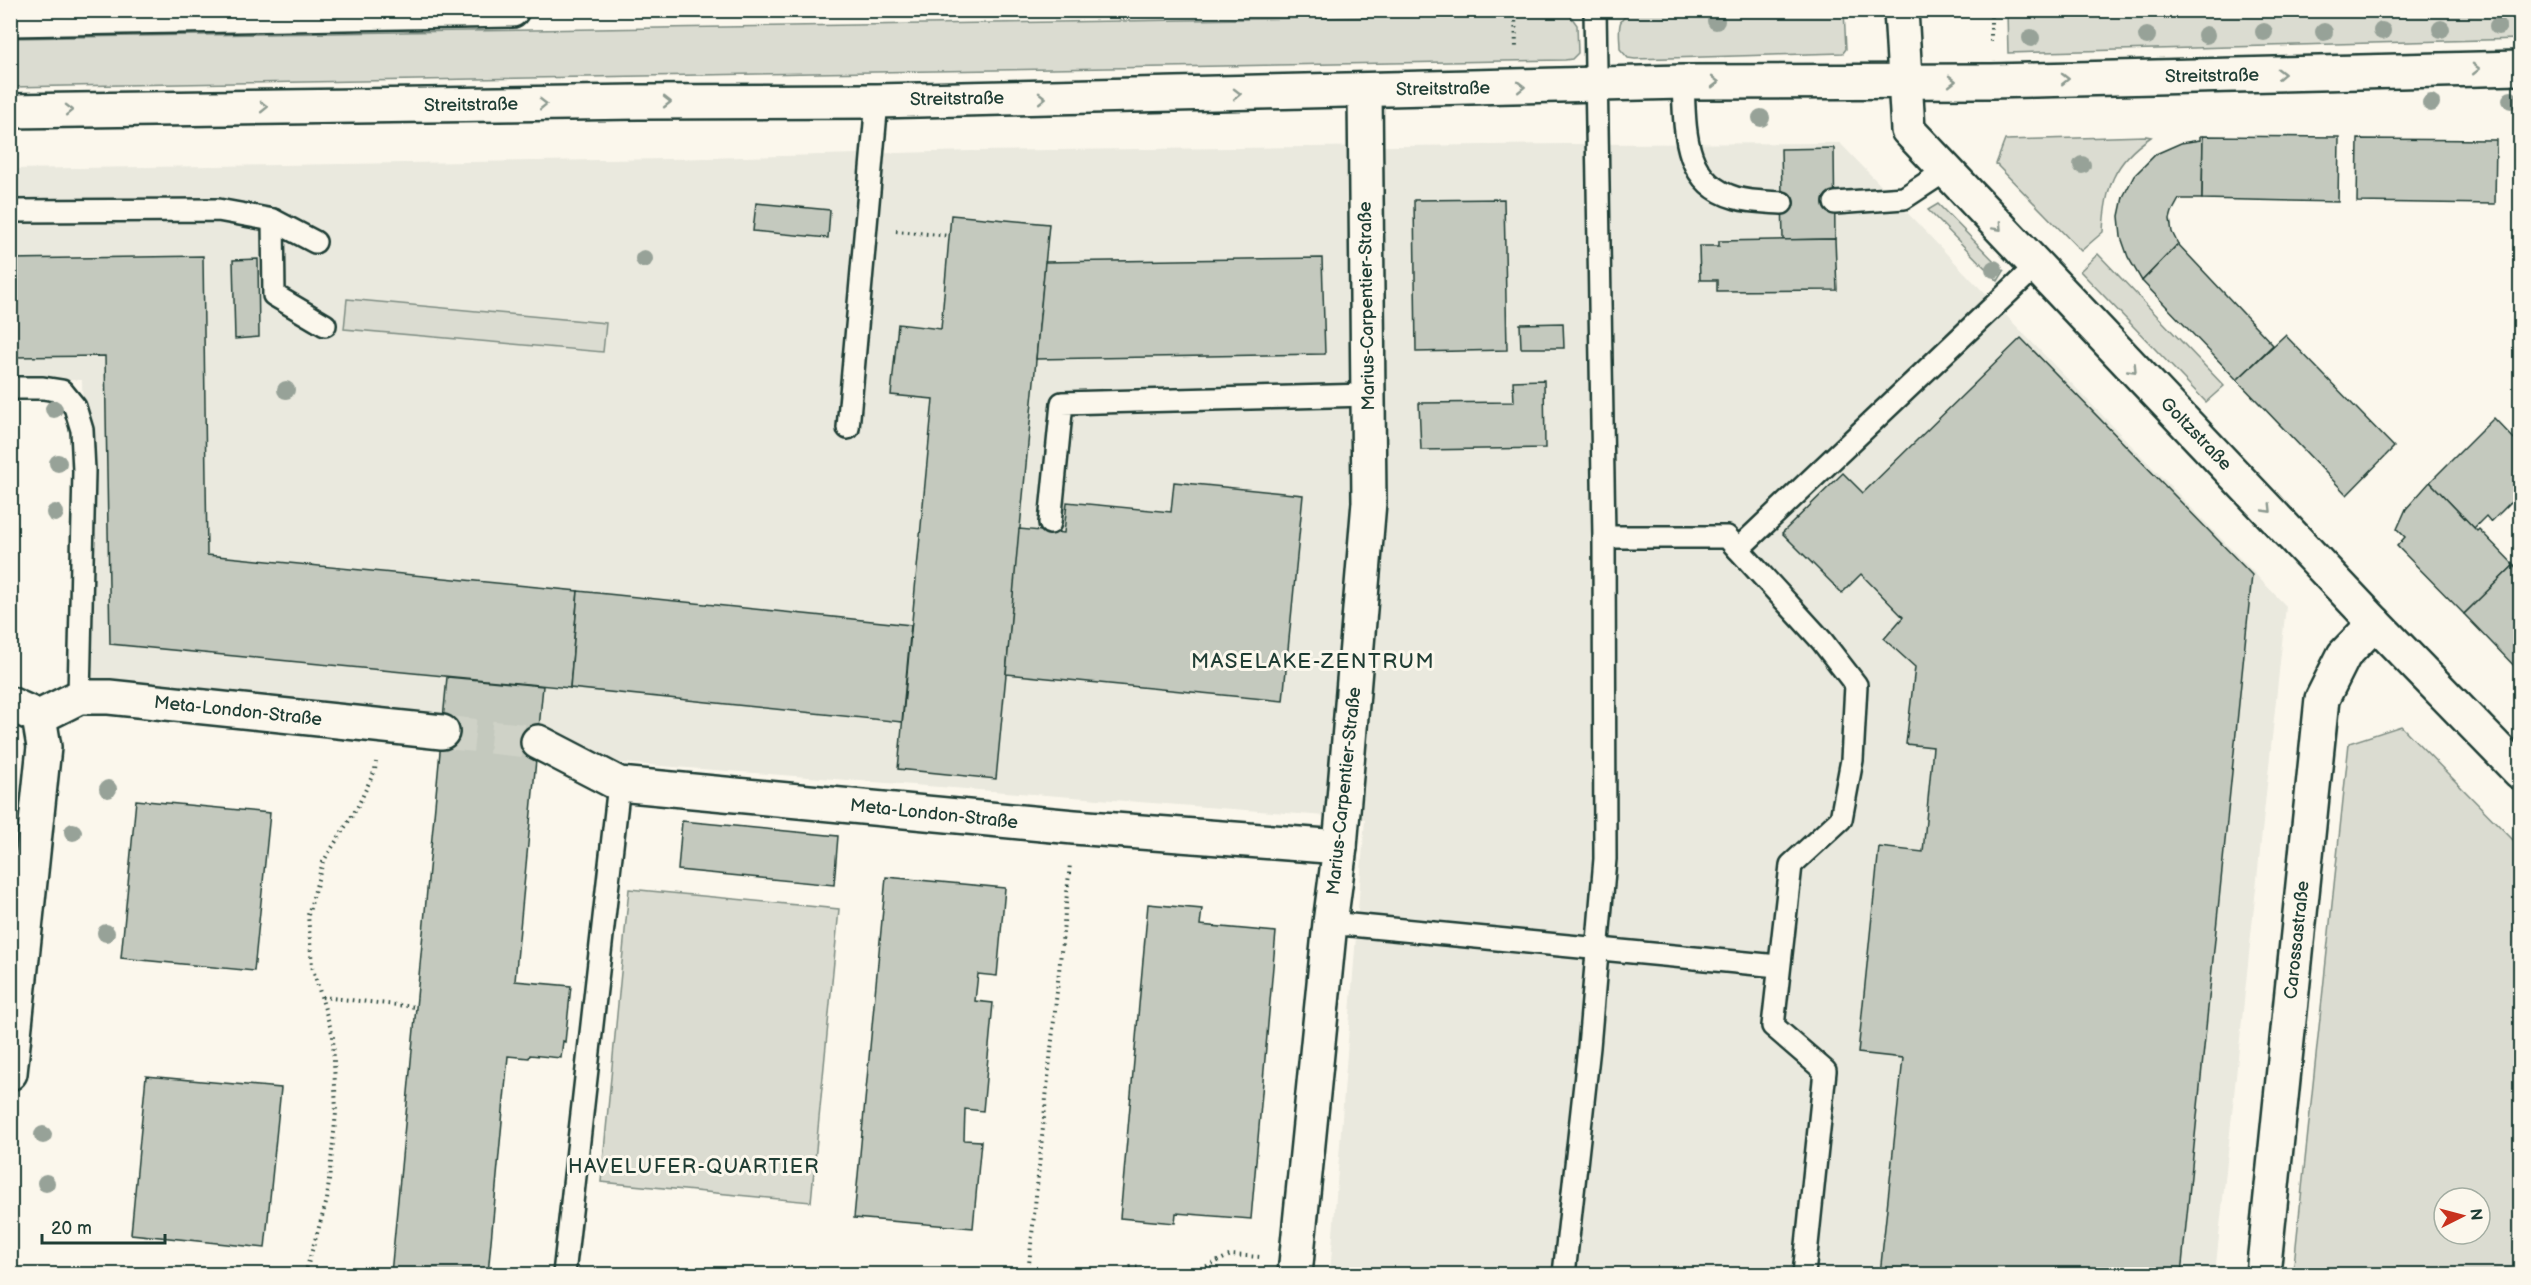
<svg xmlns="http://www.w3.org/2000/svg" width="2531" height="1285" font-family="'Balsamiq Sans',sans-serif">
<rect width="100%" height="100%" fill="#fbf7ec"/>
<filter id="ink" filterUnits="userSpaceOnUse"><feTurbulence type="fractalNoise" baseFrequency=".0167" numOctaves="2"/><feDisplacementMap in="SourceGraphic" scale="12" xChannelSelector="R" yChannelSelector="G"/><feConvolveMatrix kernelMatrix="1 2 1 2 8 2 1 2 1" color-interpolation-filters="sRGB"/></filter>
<g filter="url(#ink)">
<path fill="#eae9de" d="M 1840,143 L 2286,606 L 2215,1274 L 1330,1274 L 1365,819 L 369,744 L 89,713 L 82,380 L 11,381 L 10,169 L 670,159 L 972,151 L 1567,144 Z"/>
<g fill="#dbdcd1" stroke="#7d8c82" stroke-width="1.5" fill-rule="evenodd">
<path d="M 1844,11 L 1846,49 L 1843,53 L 1635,59 L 1628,58 L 1620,49 C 1620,30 1614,17 1636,12 Z"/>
<path d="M 2007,11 L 2520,11 L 2520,39 L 2008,53 Z"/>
<path d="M 1569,14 L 1577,25 L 1578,53 L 1572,59 L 1565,60 L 10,87 L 11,38 Z"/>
<path d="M 2146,136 L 2151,137 C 2113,162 2105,189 2103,232 L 2081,251 L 1996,164 L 2005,140 Z"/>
<path d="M 1938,204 L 2004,271 L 1998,281 L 1928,210 Z"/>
<path d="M 2098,254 L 2224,386 L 2206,402 L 2080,271 Z"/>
<path d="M 347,299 L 606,323 L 603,352 L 344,329 Z"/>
<path d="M 2401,726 L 2520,847 L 2520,1274 L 2293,1274 L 2349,743 ZM 2444,1198 L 2480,1198 L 2480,1234 L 2444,1234 Z"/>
<path d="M 629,889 L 839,909 L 811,1202 L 601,1182 Z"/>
</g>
<g fill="#c4c9be" stroke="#1f3d34" stroke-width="1.5">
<path d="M 2200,136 L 2203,136 L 2202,199 L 2179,199 L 2172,212 L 2170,219 L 2172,232 L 2178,244 L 2142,281 L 2128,257 L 2121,237 L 2119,216 L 2123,197 L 2134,176 L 2156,154 L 2181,143 L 2200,140 Z"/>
<path d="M 2203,136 L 2339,137 L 2338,202 L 2202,199 Z"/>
<path d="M 2358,139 L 2496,140 L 2495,204 L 2357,202 Z"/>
<path d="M 1834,148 L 1835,239 L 1783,240 L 1781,149 Z"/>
<path d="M 1504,199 L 1507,350 L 1416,352 L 1414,200 Z"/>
<path d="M 756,203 L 830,210 L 828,238 L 753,231 Z"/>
<path d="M 951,215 L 1049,224 L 996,779 L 898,769 L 933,399 L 891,395 L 898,324 L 941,329 Z"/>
<path d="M 1835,239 L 1837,290 L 1717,291 L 1717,280 L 1700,280 L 1699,246 L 1719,246 L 1719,241 Z"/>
<path d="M 2178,244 L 2273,345 L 2237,380 L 2142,281 Z"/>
<path d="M 203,256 L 207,555 L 578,591 L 570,688 L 110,644 L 105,356 L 10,357 L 10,259 Z"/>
<path d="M 1322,258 L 1325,354 L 1036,359 L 1045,262 Z"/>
<path d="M 258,259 L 259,337 L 235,339 L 233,260 Z"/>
<path d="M 1563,323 L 1564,348 L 1521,348 L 1520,324 Z"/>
<path d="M 2285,335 L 2394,447 L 2347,495 L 2237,380 Z"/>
<path d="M 2021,338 L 2252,575 L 2181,1274 L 1880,1274 L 1903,1058 L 1858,1053 L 1879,847 L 1923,852 L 1933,747 L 1906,744 L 1915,667 L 1884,639 L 1903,617 L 1861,574 L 1842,593 L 1782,533 L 1843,473 L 1863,493 Z"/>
<path d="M 1544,380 L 1545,448 L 1421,450 L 1419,403 L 1514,402 L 1513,381 Z"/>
<path d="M 2494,418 L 2520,445 L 2520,493 L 2491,522 L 2486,516 L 2474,528 L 2430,482 Z"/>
<path d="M 1174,482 L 1303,495 L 1283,701 L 1006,674 L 1019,529 L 1064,533 L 1067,502 L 1171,512 Z"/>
<path d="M 2430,482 L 2477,531 L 2479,529 L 2514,565 L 2464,614 L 2397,546 L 2405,537 L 2397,529 L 2406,509 Z"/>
<path d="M 2514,565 L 2520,572 L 2520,672 L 2464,614 Z"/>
<path d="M 578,591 L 911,625 L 902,722 L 570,688 Z"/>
<path d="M 447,677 L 543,686 L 515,981 L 571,986 L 565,1042 L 563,1041 L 561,1058 L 530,1055 L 529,1058 L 508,1056 L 488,1274 L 391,1274 Z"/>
<path d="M 136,800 L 270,813 L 254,971 L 121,958 Z"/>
<path d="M 682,821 L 838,836 L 834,885 L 678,870 Z"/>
<path d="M 886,877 L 1005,888 L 997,976 L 978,974 L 975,1001 L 993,1003 L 983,1111 L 965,1109 L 964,1140 L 981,1141 L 973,1228 L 854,1218 Z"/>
<path d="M 1148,904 L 1202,909 L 1200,925 L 1276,932 L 1251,1219 L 1176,1213 L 1175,1223 L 1120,1218 Z"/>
<path d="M 146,1076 L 281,1088 L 265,1248 L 131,1234 Z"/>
<path d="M 639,1269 L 701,1274 L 639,1274 Z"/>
</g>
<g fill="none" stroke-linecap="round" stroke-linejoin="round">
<path stroke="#cfd2c7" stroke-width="33" stroke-dasharray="33 16" stroke-linecap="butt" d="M 442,732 L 538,742"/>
<g stroke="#1f3d34" stroke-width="26">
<g id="lane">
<path d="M 1683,82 C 1685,128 1682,183 1736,198 C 1750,202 1767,202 1782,203"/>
<path d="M 1835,203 L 1904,198 L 1945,171"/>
<path d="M 10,211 L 218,210 L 273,220 L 315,242"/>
<path d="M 273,220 L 274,295 L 325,325"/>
<path d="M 10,388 L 43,388 L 62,391 L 75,407 L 82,430 L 84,471 L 79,697"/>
<path d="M 848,428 L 877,101"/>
<path d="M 1050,523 L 1062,403 L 1368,395"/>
<path d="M 1604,537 L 1727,537 L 1822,641 L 1856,685 L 1852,760 L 1841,819 L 1791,865 L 1773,1026 L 1825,1071 L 1804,1274"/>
<path d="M 1738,549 L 2035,267"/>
<path d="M 1330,923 L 1778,966"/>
<path d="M 564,1274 L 619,784"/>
<path d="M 1564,1274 L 1589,1047 L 1605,859 L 1604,537 L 1595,10"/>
</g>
</g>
<g stroke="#1f3d34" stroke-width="38">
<g id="street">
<path d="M 1901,10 L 1908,130 L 2375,623 L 2520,772"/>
<path d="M 10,704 L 39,717 L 44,747 L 10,1073"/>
<path d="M 39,717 L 79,697 L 109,697 L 442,732"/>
<path d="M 538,742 L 619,784 L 1074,827 L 1340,847"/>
<path d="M 1295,1274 L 1330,923 L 1340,847 L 1369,502 L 1365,91"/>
<path d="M 2263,1274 L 2322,699 L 2344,655 L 2375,623"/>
</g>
</g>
<g stroke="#1f3d34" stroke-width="38">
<g id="secondary">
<path d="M 10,19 L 512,10"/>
<path d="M 10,111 L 638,102 L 877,101 L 1683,82 L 1992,81 L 2520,68"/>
</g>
</g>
<g stroke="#1f3d34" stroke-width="4" stroke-dasharray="1.5 4.5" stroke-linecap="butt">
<path d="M 1991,10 L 1991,44"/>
<path d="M 1515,15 L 1516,48"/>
<path d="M 896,231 L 950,236"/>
<path d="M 322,997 L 416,1007"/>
<path d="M 305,1274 L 327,1200 L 336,1113 L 333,1036 L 312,966 L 308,915 L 323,862 L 357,808 L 375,770 L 376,762"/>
<path d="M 1028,1274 L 1070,864"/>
<path d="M 1120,1274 L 1131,1267 L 1192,1273 L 1231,1255 L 1260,1257"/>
</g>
<use href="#lane" stroke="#fbf7ec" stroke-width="21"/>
<use href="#street" stroke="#fbf7ec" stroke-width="33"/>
<use href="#secondary" stroke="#fbf7ec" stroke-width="33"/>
</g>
<g fill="#97a298">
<circle cx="1716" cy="21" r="9"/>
<circle cx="2498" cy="26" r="9"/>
<circle cx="2441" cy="29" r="9"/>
<circle cx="2382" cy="31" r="9"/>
<circle cx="2264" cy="32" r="9"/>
<circle cx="2324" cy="32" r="9"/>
<circle cx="2206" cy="35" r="9"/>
<circle cx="2147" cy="36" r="9"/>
<circle cx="2031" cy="38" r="9"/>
<circle cx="2511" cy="100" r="9"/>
<circle cx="2431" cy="103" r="9"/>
<circle cx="1761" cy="118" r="9"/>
<circle cx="2082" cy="165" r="9"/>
<circle cx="644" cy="259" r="9"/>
<circle cx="1994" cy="269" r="9"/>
<circle cx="286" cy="390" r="9"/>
<circle cx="54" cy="409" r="9"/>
<circle cx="58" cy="463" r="9"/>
<circle cx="55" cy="513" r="9"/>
<circle cx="108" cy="789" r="9"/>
<circle cx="73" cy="832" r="9"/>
<circle cx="106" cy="933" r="9"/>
<circle cx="43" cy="1135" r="9"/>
<circle cx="46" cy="1183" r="9"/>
</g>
<defs><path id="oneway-chevron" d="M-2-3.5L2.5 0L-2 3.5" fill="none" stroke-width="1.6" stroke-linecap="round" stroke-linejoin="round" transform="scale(1.5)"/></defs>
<g stroke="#8d9a90">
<use href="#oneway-chevron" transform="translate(2476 69) rotate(-1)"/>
<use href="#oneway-chevron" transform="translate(2281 74) rotate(-1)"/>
<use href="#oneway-chevron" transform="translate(2065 79) rotate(-1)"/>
<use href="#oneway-chevron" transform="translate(1952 81)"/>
<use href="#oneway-chevron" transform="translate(1715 82)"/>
<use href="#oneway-chevron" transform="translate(1521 87) rotate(-1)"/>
<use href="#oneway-chevron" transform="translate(1237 94) rotate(-1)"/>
<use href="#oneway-chevron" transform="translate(1042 98) rotate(-1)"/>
<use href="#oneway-chevron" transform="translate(667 102)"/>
<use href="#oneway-chevron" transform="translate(543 104) rotate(-1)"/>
<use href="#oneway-chevron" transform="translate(264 107) rotate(-1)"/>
<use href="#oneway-chevron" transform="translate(69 110) rotate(-1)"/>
<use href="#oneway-chevron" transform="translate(1998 227) rotate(47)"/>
<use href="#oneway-chevron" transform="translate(2133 369) rotate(46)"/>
<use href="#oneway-chevron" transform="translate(2268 509) rotate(46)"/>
</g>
</g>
<g text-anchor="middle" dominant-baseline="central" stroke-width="6" stroke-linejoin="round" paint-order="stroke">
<g font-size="18" fill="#1f3d34" stroke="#fbf7ec">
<text transform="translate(2212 76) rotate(-1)">Streitstraße</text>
<text transform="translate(1443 89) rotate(-1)">Streitstraße</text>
<text transform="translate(957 99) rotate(-1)">Streitstraße</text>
<text transform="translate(471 105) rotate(-1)">Streitstraße</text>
<text transform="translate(1367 306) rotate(-91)">Marius-Carpentier-Straße</text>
<text transform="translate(2196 434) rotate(46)">Goltzstraße</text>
<text transform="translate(238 711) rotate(6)">Meta-London-Straße</text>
<text transform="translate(1344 791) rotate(-84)">Marius-Carpentier-Straße</text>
<text transform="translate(934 814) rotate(6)">Meta-London-Straße</text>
<text transform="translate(2297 940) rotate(-84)">Carossastraße</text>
</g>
<g font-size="20" letter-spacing="1.5" fill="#1f3d34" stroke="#fbf7ec">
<text x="694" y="1167">HAVELUFER-QUARTIER</text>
</g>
<g font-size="21" letter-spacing="1.5" fill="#1f3d34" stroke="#fbf7ec">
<text x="1313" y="661">MASELAKE-ZENTRUM</text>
</g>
</g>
<rect width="2531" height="1285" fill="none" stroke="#fbf7ec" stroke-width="36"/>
<rect x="18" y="18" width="2495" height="1249" fill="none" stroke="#1f3d34" stroke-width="2" filter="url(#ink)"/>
<g transform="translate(2462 1216) rotate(84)"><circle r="28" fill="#fbf7ec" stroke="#a3ada2" stroke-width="1.5"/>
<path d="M0-4.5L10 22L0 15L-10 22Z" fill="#c8321e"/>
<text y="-9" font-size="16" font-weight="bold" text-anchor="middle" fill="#1f3d34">N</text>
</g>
<path d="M42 1234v9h123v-9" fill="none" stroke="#1f3d34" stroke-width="3"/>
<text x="51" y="1234" font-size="18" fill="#1f3d34" stroke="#fbf7ec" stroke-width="4.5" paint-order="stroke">20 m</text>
</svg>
